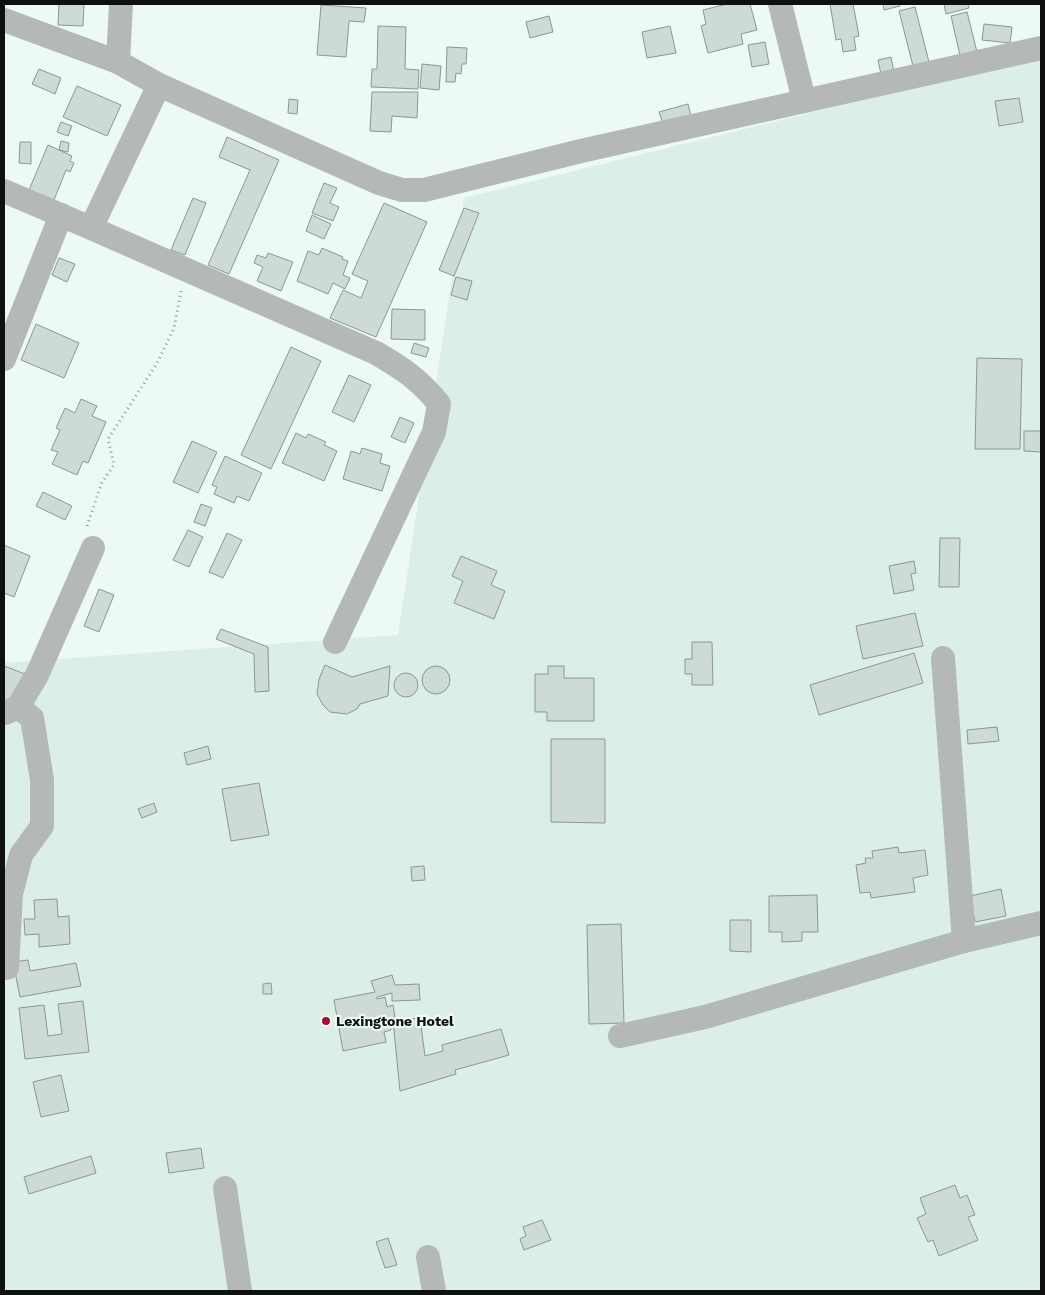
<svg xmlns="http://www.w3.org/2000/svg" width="1045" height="1295" font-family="'Work Sans',sans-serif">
<rect width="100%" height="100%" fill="#edf9f3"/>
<path fill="#dcefe6" d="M 1041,56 L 1041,1291 L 4,1291 L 4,663 L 398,635 L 464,198 Z"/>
<g fill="#cedad4" stroke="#8c9792">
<path d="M 59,4 L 84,4 L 83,26 L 58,25 Z"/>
<path d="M 727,4 L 750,4 L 757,30 L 741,34 L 743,44 L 708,53 L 701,26 L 706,24 L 703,10 Z"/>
<path d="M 830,4 L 853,4 L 859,36 L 854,37 L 856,50 L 843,52 L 841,39 L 836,40 Z"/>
<path d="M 883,4 L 899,4 L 900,6 L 884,10 Z"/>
<path d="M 944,4 L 968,4 L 969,8 L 946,14 Z"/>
<path d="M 321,5 L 366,8 L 364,22 L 349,21 L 346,57 L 317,55 Z"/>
<path d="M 915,7 L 930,66 L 914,70 L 899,11 Z"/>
<path d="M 967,12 L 978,56 L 961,60 L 951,16 Z"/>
<path d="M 549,16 L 553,32 L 530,38 L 526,22 Z"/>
<path d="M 984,24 L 1012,27 L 1010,43 L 982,40 Z"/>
<path d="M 378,26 L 406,27 L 405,69 L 419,70 L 418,89 L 371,87 L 372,69 L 377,69 Z"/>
<path d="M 670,26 L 676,53 L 647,58 L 642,32 Z"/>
<path d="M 765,42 L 769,64 L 752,67 L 748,45 Z"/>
<path d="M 447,47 L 467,48 L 466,64 L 462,64 L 461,74 L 456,73 L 455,82 L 446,82 Z"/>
<path d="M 891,57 L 894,72 L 881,74 L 878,60 Z"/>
<path d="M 422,64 L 441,66 L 439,90 L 420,88 Z"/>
<path d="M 39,69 L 61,78 L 55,94 L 32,84 Z"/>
<path d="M 77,86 L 121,105 L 107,136 L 63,117 Z"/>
<path d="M 372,92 L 418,92 L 417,118 L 392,116 L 391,132 L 370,131 Z"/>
<path d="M 1019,98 L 1023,122 L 999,126 L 995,101 Z"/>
<path d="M 289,99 L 298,100 L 297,114 L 288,113 Z"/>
<path d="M 688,104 L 692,120 L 664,127 L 659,112 Z"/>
<path d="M 61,122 L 72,126 L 68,136 L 57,132 Z"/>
<path d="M 227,137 L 279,160 L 229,274 L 208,265 L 250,170 L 219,157 Z"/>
<path d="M 61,141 L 69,143 L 68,152 L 59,150 Z"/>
<path d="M 20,142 L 31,142 L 31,164 L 19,163 Z"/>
<path d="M 48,145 L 72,156 L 70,161 L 74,163 L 70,172 L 66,170 L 54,200 L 29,190 Z"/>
<path d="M 324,183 L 337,188 L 330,203 L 339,207 L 333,221 L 312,213 Z"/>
<path d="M 193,198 L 206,203 L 185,255 L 171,250 Z"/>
<path d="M 384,203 L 427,222 L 376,337 L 330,318 L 343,290 L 361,298 L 368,281 L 352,274 Z"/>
<path d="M 464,208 L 479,213 L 454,276 L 439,270 Z"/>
<path d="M 312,215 L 331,224 L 324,239 L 306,231 Z"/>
<path d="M 322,248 L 343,257 L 342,259 L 348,261 L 343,275 L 350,278 L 345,289 L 333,283 L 328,294 L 297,281 L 308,251 L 319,255 Z"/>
<path d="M 268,253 L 293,262 L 281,291 L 257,281 L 263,267 L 254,263 L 257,255 L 266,258 Z"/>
<path d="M 59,258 L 75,264 L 67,282 L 52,275 Z"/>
<path d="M 456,277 L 472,281 L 467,300 L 451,295 Z"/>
<path d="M 392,309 L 425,310 L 425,340 L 391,339 Z"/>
<path d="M 36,324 L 79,343 L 64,378 L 21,360 Z"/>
<path d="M 414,343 L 429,348 L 426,357 L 411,353 Z"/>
<path d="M 291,347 L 321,361 L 271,469 L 241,455 Z"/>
<path d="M 977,358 L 1022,359 L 1020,449 L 975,449 Z"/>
<path d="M 349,375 L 371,385 L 354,422 L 332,412 Z"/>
<path d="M 81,399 L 97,406 L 92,416 L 106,422 L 88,463 L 83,461 L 77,475 L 52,464 L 58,452 L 51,450 L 60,430 L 56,428 L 65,408 L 75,413 Z"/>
<path d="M 400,417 L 414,423 L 405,443 L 391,437 Z"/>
<path d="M 1024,431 L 1041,431 L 1041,452 L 1024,451 Z"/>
<path d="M 296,433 L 306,438 L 308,434 L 326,442 L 324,445 L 337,451 L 324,481 L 282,463 Z"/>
<path d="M 192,441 L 217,452 L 198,493 L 173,482 Z"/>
<path d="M 362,448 L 382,454 L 380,463 L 390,466 L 382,491 L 343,479 L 351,451 L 360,454 Z"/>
<path d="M 225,456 L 262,473 L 249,501 L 237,496 L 234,503 L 214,494 L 217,487 L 212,485 Z"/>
<path d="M 43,492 L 72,506 L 65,520 L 36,506 Z"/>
<path d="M 201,504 L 212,508 L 205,526 L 194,522 Z"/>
<path d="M 188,530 L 203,537 L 189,567 L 173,560 Z"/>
<path d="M 227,533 L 242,540 L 223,578 L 209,572 Z"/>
<path d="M 940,538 L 960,538 L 959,587 L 939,587 Z"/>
<path d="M 4,545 L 30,556 L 14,597 L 4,593 Z"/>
<path d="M 461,556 L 497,571 L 491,585 L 505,591 L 494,619 L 454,603 L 463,581 L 452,576 Z"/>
<path d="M 914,561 L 916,573 L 911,574 L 914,590 L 894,594 L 889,566 Z"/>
<path d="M 99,589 L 114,595 L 99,632 L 84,626 Z"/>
<path d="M 915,613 L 923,646 L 863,659 L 856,626 Z"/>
<path d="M 221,629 L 268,647 L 269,691 L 255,692 L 254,654 L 216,639 Z"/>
<path d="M 692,642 L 712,642 L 713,685 L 692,685 L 692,674 L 685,674 L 685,659 L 692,659 Z"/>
<path d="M 914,653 L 923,683 L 819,715 L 810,685 Z"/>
<path d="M 325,665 L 352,677 L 390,666 L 388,696 L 360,704 L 357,709 L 347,714 L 330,712 L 323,705 L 317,694 L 319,679 Z"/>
<circle cx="436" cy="680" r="14"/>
<path d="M 4,666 L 25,674 L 10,709 L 4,706 Z"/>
<path d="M 548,666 L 564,666 L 564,678 L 594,678 L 594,721 L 547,721 L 547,712 L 535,712 L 535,674 L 548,674 Z"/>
<circle cx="406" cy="685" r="12"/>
<path d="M 997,727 L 999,741 L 968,744 L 967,730 Z"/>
<path d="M 551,739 L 605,739 L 605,823 L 551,822 Z"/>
<path d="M 208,746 L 211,759 L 187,765 L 184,753 Z"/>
<path d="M 259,783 L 269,835 L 231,841 L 222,789 Z"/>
<path d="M 154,803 L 157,812 L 142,818 L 138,809 Z"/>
<path d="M 898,847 L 899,853 L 925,850 L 928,875 L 913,878 L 915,892 L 871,898 L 870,892 L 860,893 L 856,865 L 866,863 L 865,858 L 873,858 L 872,851 Z"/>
<path d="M 424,866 L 425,880 L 412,881 L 411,867 Z"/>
<path d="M 1001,889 L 1006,916 L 975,922 L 970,896 Z"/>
<path d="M 817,895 L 818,932 L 802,932 L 802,941 L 782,942 L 782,932 L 769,932 L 769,896 Z"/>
<path d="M 57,899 L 58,917 L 69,916 L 70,944 L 39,947 L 39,934 L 25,935 L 24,919 L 35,919 L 34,900 Z"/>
<path d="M 730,920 L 751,920 L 751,952 L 730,951 Z"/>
<path d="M 621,924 L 624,1023 L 589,1024 L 587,925 Z"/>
<path d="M 28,960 L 30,971 L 76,963 L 81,986 L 20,997 L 13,962 Z"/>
<path d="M 392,975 L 395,985 L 419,984 L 420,1000 L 392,1001 L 392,993 L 377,997 L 377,999 L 385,997 L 387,1007 L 393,1005 L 395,1017 L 389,1018 L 391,1030 L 384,1032 L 386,1042 L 343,1051 L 334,1000 L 375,992 L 371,981 Z"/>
<path d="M 271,983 L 272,994 L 263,994 L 263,984 Z"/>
<path d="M 83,1001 L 89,1052 L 25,1059 L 19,1008 L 44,1005 L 48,1036 L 62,1034 L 58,1004 Z"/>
<path d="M 420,1018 L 425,1056 L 443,1051 L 442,1045 L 501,1029 L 509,1055 L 455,1070 L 456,1074 L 400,1091 L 393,1021 Z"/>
<path d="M 61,1075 L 69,1111 L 41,1117 L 33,1082 Z"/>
<path d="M 201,1148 L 204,1168 L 169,1173 L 166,1153 Z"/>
<path d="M 91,1156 L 96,1173 L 29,1194 L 24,1177 Z"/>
<path d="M 955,1185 L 960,1198 L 967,1195 L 975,1215 L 968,1217 L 978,1240 L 939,1256 L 933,1240 L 928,1242 L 917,1218 L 926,1214 L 920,1198 Z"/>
<path d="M 542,1220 L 551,1240 L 524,1250 L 520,1239 L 526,1236 L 523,1227 Z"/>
<path d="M 388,1238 L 397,1265 L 385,1268 L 376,1242 Z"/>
</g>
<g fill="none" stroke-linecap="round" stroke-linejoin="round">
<path stroke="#929b96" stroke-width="3" stroke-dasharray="1 4" stroke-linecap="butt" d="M 87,526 L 102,482 L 114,465 L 108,439 L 156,365 L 174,328 L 181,291"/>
<g stroke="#b4b9b6" stroke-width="24">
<path d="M 780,4 L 804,100"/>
<path d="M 4,20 L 118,62 L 159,85 L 379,183 L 402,190 L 424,190 L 581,151 L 1041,48"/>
<path d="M 118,62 L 121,4"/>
<path d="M 4,191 L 91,228 L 376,353 C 402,368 420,380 439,404 L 434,432 L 335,642"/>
<path d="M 91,228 L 159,85"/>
<path d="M 4,359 L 61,215"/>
<path d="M 943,658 L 964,941"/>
<path d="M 5,713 L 18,707 L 37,675 L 93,548"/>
<path d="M 7,968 L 11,894 L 21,855 L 42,826 L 42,780 L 32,718 L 18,707"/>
<path d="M 620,1036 L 705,1017 L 964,941 L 1041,923"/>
<path d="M 225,1188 L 240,1291"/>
<path d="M 428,1257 L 434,1291"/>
</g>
</g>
<circle fill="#a50b3a" stroke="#edf9f3" stroke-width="2" cx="326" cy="1021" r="5"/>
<g text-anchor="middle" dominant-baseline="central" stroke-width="4.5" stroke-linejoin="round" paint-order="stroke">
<g font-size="14" font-weight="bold" fill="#0e110f" stroke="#edf9f3" text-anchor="start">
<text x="336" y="1021">Lexingtone Hotel</text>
</g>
</g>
<rect width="1045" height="1295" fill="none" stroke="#0e110f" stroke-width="10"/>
</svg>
